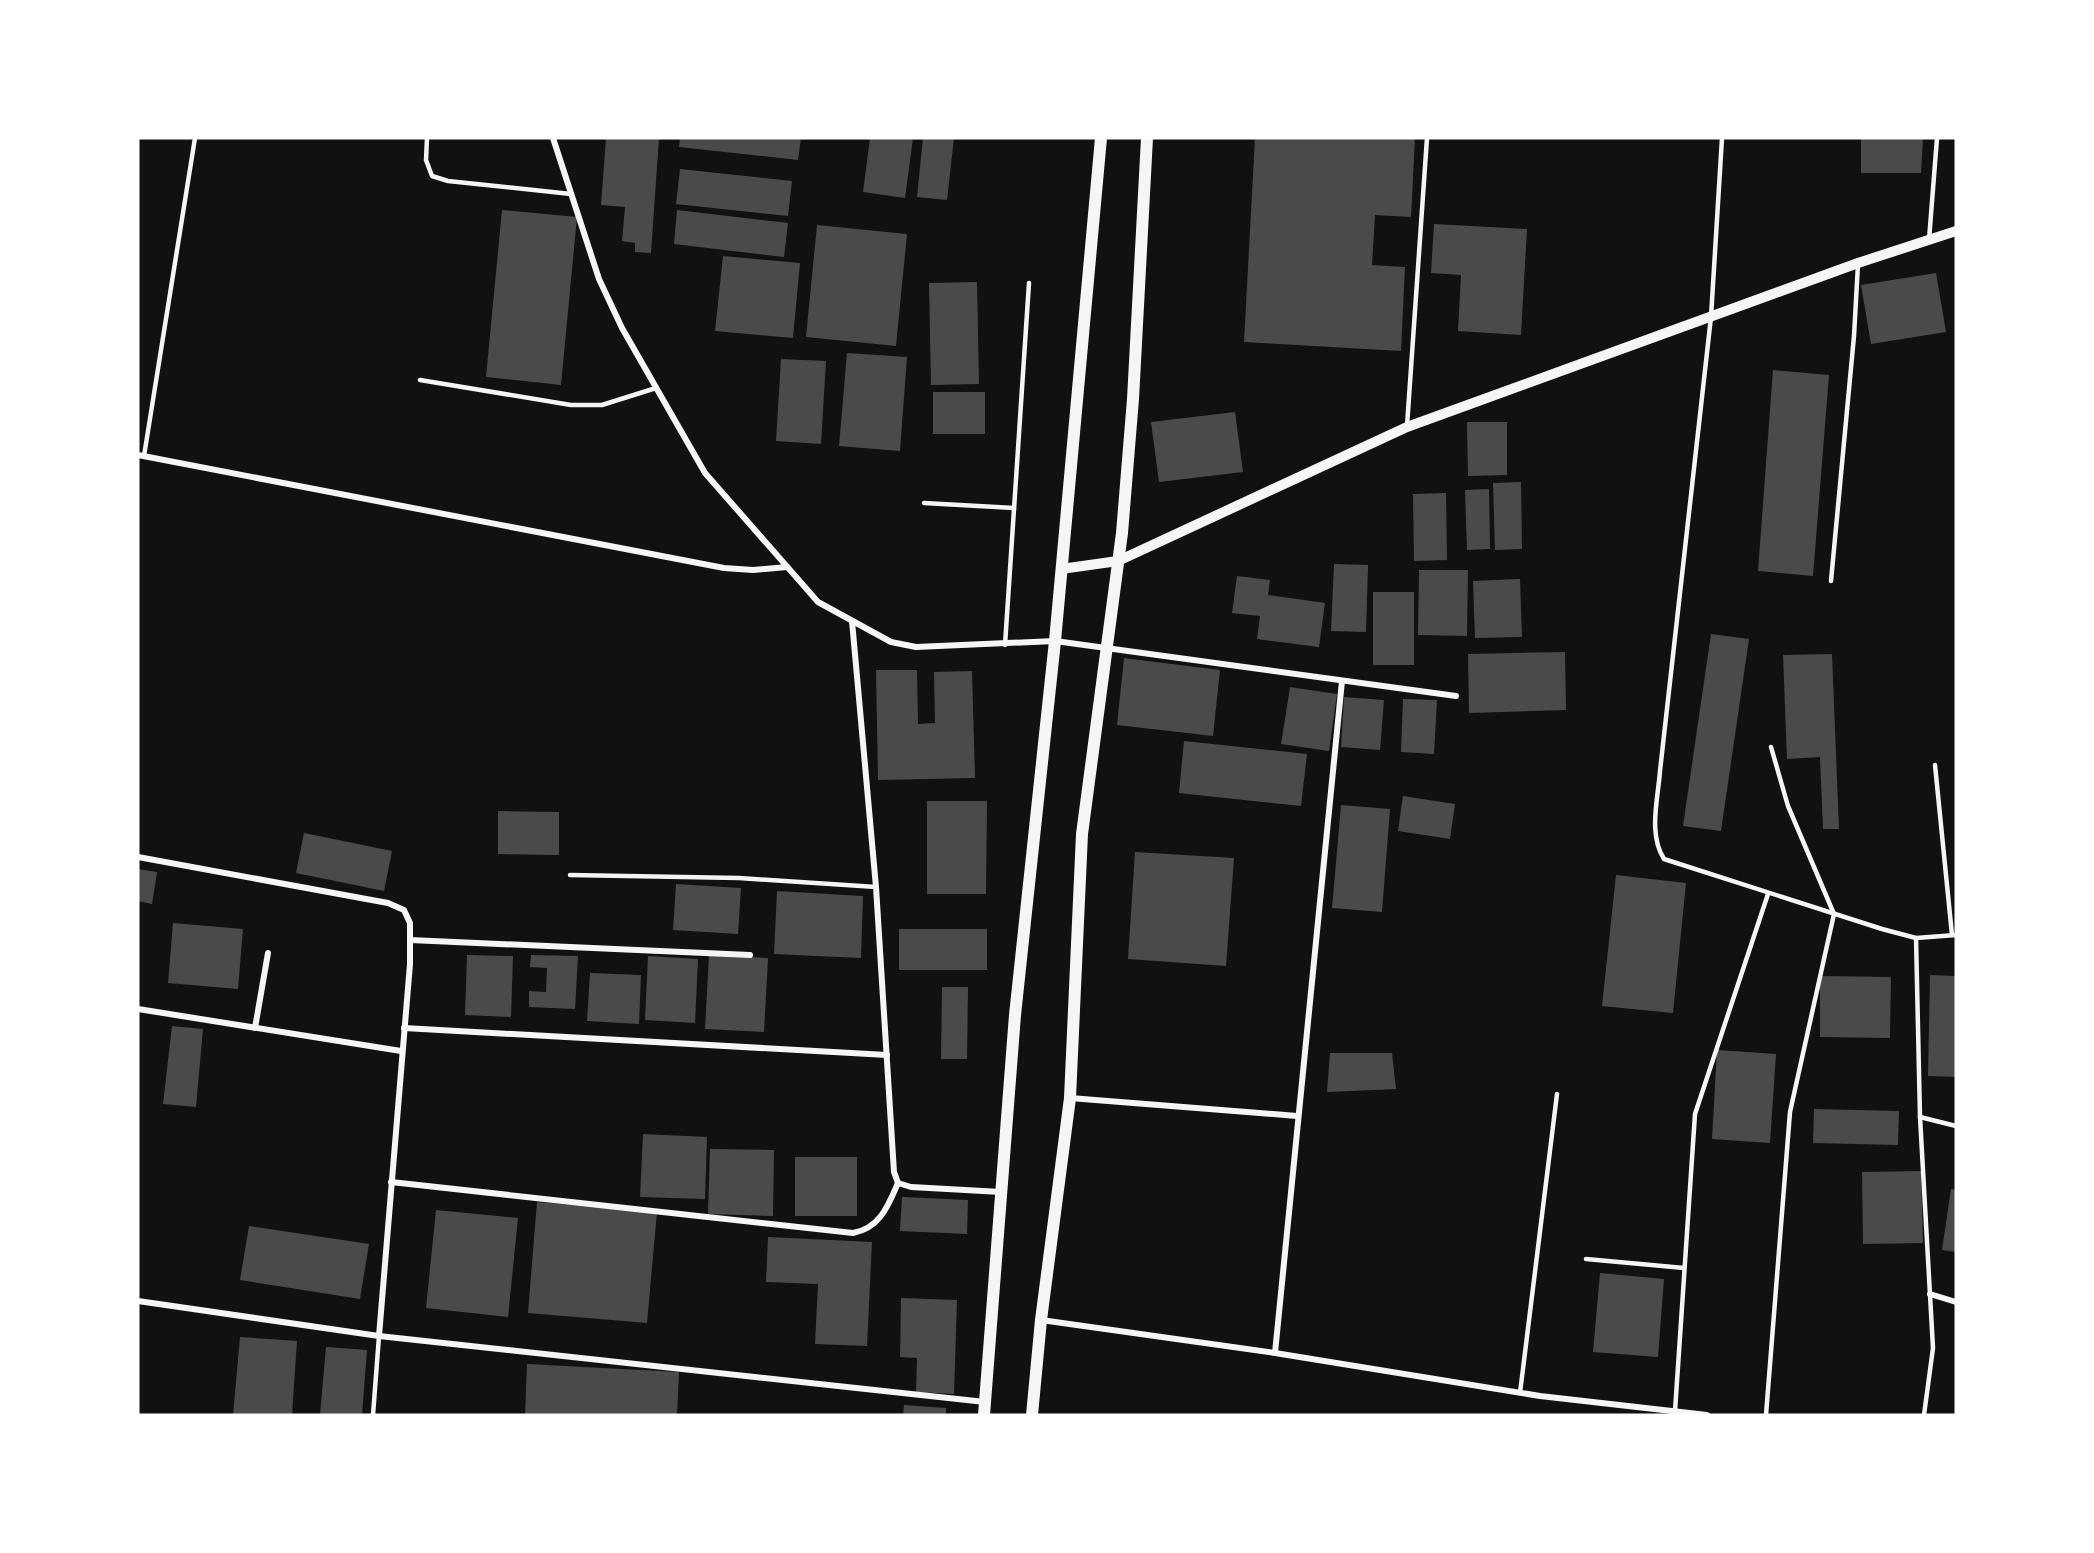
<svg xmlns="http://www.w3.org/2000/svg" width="2094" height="1553" font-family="Arial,sans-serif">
<rect width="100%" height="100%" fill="#111"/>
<g fill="#4a4a4a">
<path d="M 606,138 L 659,138 L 651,253 L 635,252 L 635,243 L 622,241 L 625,207 L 601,205 Z"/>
<path d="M 680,138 L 801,138 L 798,160 L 679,147 Z"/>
<path d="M 870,138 L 913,138 L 905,198 L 863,192 Z"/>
<path d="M 923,138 L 954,138 L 947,200 L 917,197 Z"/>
<path d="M 1255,138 L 1415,138 L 1411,217 L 1375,215 L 1372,265 L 1405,267 L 1401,351 L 1244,342 Z"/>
<path d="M 1861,138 L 1923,138 L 1921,173 L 1861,173 Z"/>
<path d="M 680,169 L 792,181 L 788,216 L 676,204 Z"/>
<path d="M 502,210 L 577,217 L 561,385 L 486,377 Z"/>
<path d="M 677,210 L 788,223 L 784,257 L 674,244 Z"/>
<path d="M 1434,224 L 1527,229 L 1521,335 L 1458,331 L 1461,275 L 1431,273 Z"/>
<path d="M 817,225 L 907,234 L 896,346 L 806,337 Z"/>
<path d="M 723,256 L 800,263 L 793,338 L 715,331 Z"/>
<path d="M 1936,273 L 1946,332 L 1871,344 L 1861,285 Z"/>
<path d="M 977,282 L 979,384 L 931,385 L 929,283 Z"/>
<path d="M 847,353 L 907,357 L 900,451 L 839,446 Z"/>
<path d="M 781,359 L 826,361 L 821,444 L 776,441 Z"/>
<path d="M 1773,370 L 1829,375 L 1813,576 L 1758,571 Z"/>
<rect x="933" y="392" width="52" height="42"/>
<path d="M 1235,412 L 1243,472 L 1159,482 L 1151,422 Z"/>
<path d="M 1467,422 L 1507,422 L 1507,475 L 1468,476 Z"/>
<path d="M 1521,482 L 1522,549 L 1495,550 L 1493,483 Z"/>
<path d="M 1489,489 L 1490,549 L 1467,550 L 1465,490 Z"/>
<path d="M 1446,493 L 1447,560 L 1414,561 L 1413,494 Z"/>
<path d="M 1334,564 L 1368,565 L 1366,632 L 1331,631 Z"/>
<path d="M 1419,570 L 1468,570 L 1467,636 L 1418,635 Z"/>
<path d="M 1237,576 L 1270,580 L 1268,595 L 1325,603 L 1319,647 L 1257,639 L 1260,616 L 1232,613 Z"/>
<path d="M 1520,579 L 1522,637 L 1475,638 L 1473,581 Z"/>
<rect x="1373" y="592" width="41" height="73"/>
<path d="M 1711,634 L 1749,639 L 1721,831 L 1683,826 Z"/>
<path d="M 1565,652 L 1566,710 L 1469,713 L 1468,654 Z"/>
<path d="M 1832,654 L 1839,829 L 1823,829 L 1820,757 L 1787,759 L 1783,655 Z"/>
<path d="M 1124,658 L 1220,670 L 1213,736 L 1117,725 Z"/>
<path d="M 876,670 L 917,670 L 918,724 L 935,723 L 934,672 L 972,671 L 975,778 L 878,780 Z"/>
<path d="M 1290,687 L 1337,694 L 1329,751 L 1281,744 Z"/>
<path d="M 1344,697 L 1384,700 L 1380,750 L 1341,747 Z"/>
<path d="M 1403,699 L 1437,700 L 1434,754 L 1401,752 Z"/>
<path d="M 1184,741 L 1307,754 L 1301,806 L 1179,793 Z"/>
<path d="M 1403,796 L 1455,804 L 1450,839 L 1398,831 Z"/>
<path d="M 927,801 L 987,801 L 986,894 L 927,894 Z"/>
<path d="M 1341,805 L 1390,809 L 1382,912 L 1332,908 Z"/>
<path d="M 498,811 L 559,812 L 559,855 L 498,854 Z"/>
<path d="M 304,833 L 392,851 L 384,891 L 296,873 Z"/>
<path d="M 1135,852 L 1234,858 L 1226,966 L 1128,959 Z"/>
<path d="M 138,869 L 157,872 L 152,904 L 138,901 Z"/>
<path d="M 1616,875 L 1686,883 L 1673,1013 L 1602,1006 Z"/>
<path d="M 676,884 L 741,888 L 738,934 L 673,930 Z"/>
<path d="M 777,891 L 863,896 L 861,958 L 774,954 Z"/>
<path d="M 173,923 L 243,929 L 238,989 L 168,983 Z"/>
<rect x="899" y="929" width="88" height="41"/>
<path d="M 467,955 L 513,956 L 511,1017 L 465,1015 Z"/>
<path d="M 531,955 L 578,956 L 575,1009 L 529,1007 L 529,991 L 546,992 L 547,968 L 530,967 Z"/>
<path d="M 709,955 L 768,958 L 764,1032 L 705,1029 Z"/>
<path d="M 648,956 L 698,959 L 695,1023 L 645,1020 Z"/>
<path d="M 590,973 L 641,975 L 639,1024 L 587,1021 Z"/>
<path d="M 1930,975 L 1956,976 L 1956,1077 L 1928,1076 Z"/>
<path d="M 1820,976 L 1891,977 L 1890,1038 L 1820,1037 Z"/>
<path d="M 942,987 L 968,987 L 967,1059 L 941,1059 Z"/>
<path d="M 172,1026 L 203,1029 L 196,1107 L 163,1104 Z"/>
<path d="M 1717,1050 L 1776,1054 L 1770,1143 L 1712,1139 Z"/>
<path d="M 1330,1053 L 1392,1053 L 1396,1089 L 1327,1092 Z"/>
<path d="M 1814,1109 L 1899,1111 L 1898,1145 L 1813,1143 Z"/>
<path d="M 643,1134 L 707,1137 L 705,1199 L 640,1197 Z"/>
<path d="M 710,1149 L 774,1150 L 773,1216 L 708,1214 Z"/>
<rect x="795" y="1157" width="62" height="59"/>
<path d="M 1921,1171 L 1923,1243 L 1863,1244 L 1862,1172 Z"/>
<path d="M 1951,1189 L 1956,1190 L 1956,1252 L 1942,1250 Z"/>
<path d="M 902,1197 L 968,1200 L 967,1234 L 900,1231 Z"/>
<path d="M 537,1202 L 657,1212 L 647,1323 L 528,1313 Z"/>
<path d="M 436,1210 L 518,1218 L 508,1317 L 426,1308 Z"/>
<path d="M 249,1226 L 369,1244 L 360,1299 L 240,1280 Z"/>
<path d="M 768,1237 L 872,1242 L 867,1346 L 815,1344 L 818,1284 L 766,1282 Z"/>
<path d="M 1600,1273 L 1664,1279 L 1658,1357 L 1593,1352 Z"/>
<path d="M 901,1298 L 957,1300 L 954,1394 L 916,1392 L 917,1358 L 900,1357 Z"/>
<path d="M 240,1337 L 297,1341 L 292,1415 L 233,1415 Z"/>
<path d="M 326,1347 L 367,1350 L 362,1415 L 320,1415 Z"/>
<path d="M 527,1364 L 679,1372 L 677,1415 L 525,1415 Z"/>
<path d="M 904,1405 L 946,1408 L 946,1415 L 903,1415 Z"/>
</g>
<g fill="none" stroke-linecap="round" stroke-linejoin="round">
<g stroke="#f5f5f5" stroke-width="4.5">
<path d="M 427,138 L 426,160 L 432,176 L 448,181 L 571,194"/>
<path d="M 1722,138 L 1711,317 L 1660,771 C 1658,799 1648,834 1664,859 L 1882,929 L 1916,938 L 1956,935"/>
<path d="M 1929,240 L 1937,138"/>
<path d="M 420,380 L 571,405 L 602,405 L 656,388"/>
<path d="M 1407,426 L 1427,138"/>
<path d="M 144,456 L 195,138"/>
<path d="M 924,503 L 1014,508"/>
<path d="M 1831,581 L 1854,336 L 1858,264"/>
<path d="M 1005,645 L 1029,283"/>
<path d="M 1935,765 L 1952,935"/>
<path d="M 570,875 L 739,878 L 876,887"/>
<path d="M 1916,938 L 1920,1117 L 1933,1348 L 1924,1415"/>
<path d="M 1920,1117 L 1956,1126"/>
<path d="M 1586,1259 L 1684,1268"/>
<path d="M 1520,1393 L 1557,1094"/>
<path d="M 1675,1411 L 1695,1114 L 1768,894"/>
<path d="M 373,1415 L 379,1336"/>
<path d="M 1766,1415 L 1790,1112 L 1834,914 L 1788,806 L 1771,747"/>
</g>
<g stroke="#f5f5f5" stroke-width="6">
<path d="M 553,138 L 599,279 L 622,328 L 705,473 L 818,602 L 891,642 L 916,647 L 1055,641 L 1456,696"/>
<path d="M 138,455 L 724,568 L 753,570 L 787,567"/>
<path d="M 852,621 L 876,887 L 894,1172 L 898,1183 L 911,1187 L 1001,1192"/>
<path d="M 138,857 L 388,903 L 404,910 L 410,923 L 410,964 L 379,1336"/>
<path d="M 410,940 L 750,955"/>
<path d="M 138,1009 L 401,1051"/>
<path d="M 255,1028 L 268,953"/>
<path d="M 404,1028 L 887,1055"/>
<path d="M 1070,1098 L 1297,1116"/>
<path d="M 391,1182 L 853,1233 C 880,1228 888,1206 898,1183"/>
<path d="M 1930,1294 L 1956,1302"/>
<path d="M 138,1301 L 379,1336 L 985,1402"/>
<path d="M 1041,1320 L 1275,1353 L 1540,1396 L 1707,1415"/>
<path d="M 1275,1353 L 1342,681"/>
</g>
<path stroke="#f5f5f5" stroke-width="10" d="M 1061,569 L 1118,561 L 1407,427 L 1858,263 L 1956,231"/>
<g stroke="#f5f5f5" stroke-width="12">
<path d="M 984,1415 L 1015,1015 L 1055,641 L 1101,138"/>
<path d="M 1032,1415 L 1041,1320 L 1070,1098 L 1082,834 L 1122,533 L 1133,399 L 1147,138"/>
</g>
</g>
<rect width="2094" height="1553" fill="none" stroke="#ffffff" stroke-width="279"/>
</svg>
